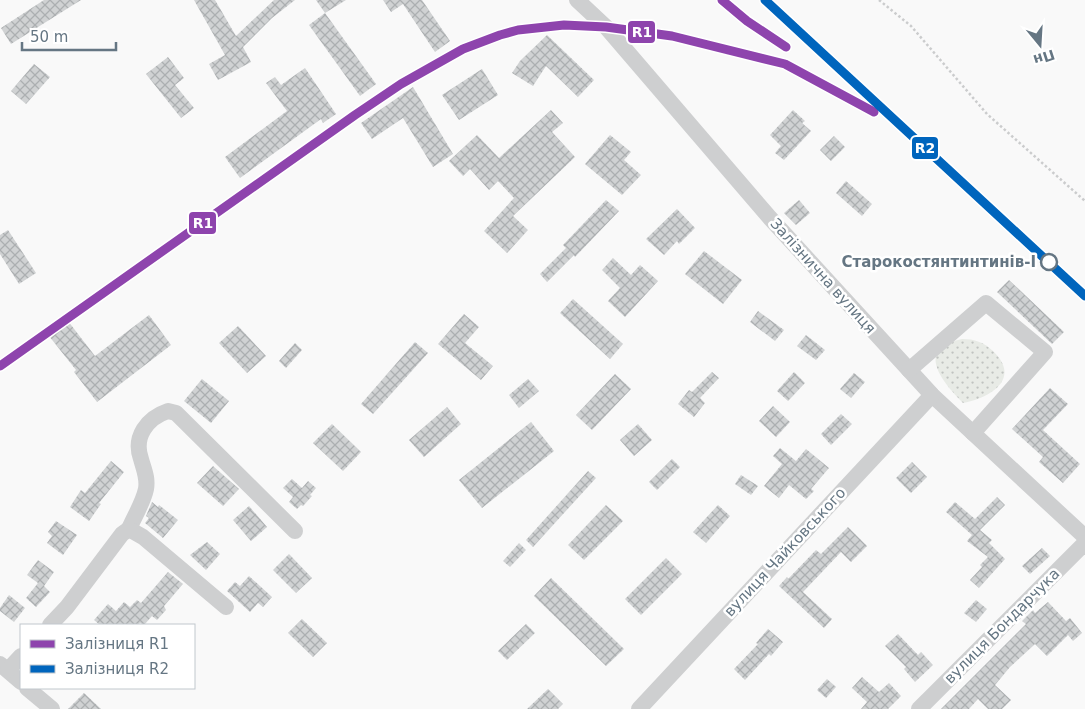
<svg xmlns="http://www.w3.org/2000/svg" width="1085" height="709" font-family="'DejaVu Sans',sans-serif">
<defs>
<pattern id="grass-dots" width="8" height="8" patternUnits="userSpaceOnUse" patternTransform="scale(1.25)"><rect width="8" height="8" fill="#e8ebe6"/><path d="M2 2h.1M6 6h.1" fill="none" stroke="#c0c3c0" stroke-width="1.8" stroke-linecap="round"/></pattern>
<pattern id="building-cross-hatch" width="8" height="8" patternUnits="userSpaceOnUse" patternTransform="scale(1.25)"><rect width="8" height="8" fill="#d0d2d3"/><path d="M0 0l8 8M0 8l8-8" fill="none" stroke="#acafb1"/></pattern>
</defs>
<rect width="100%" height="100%" fill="#f9f9f9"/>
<path fill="url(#grass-dots)" d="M 962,339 C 975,339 983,342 993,351 C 1022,379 990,398 963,403 C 952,392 925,364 940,349 C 946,343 954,341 962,339 Z"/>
<g fill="url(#building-cross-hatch)">
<path d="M 44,0 L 81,0 L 11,44 L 1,28 Z"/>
<path d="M 194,0 L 215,0 L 236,36 L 274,0 L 295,0 L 272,18 L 243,47 L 251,62 L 218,80 L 209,64 L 225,55 Z"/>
<path d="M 316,0 L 346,0 L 325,13 Z"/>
<path d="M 383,0 L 422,0 L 450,41 L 435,52 L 403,4 L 391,12 Z"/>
<path d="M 325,13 L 376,84 L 360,96 L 309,25 Z"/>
<path d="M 547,35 L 594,80 L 578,97 L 546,66 L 533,86 L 512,73 L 520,61 Z"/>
<path d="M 168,57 L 184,78 L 175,85 L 194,108 L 181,118 L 146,74 Z"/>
<path d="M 34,64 L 50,77 L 26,104 L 11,91 Z"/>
<path d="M 305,68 L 336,114 L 323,123 L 321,119 L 240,178 L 225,157 L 287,111 L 266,83 L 275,77 L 281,85 Z"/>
<path d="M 482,69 L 498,95 L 459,120 L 442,95 Z"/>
<path d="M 413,87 L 453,154 L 433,167 L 403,118 L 372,139 L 361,123 Z"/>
<path d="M 551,110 L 563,123 L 552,132 L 575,157 L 513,216 L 528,230 L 507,253 L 484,231 L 514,198 L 498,181 L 489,190 L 470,169 L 463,176 L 449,161 L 477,135 L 499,158 Z"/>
<path d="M 793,110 L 805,121 L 802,123 L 811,131 L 784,160 L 775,153 L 781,146 L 770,135 Z"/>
<path d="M 610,135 L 631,152 L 624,160 L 641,175 L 622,195 L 585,164 Z"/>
<path d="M 834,136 L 845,147 L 831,161 L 820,150 Z"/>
<path d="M 846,181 L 872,204 L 862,216 L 836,193 Z"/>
<path d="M 606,200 L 619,211 L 575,257 L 574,255 L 547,282 L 540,274 L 566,248 L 563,245 Z"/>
<path d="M 799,200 L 810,213 L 796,225 L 784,213 Z"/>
<path d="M 677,209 L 695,228 L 679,244 L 677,241 L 664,255 L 646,239 Z"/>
<path d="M 8,230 L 36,273 L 19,284 L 0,254 L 0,235 Z"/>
<path d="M 704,251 L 742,280 L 723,304 L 685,274 Z"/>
<path d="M 613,258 L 631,275 L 640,265 L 658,281 L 625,317 L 608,301 L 620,288 L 602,270 Z"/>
<path d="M 1009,280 L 1064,332 L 1052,344 L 997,292 Z"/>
<path d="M 573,299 L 623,344 L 610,359 L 560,313 Z"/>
<path d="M 758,311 L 784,330 L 775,341 L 750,322 Z"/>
<path d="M 464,314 L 479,327 L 465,343 L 493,366 L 481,380 L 438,344 Z"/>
<path d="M 149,315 L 171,345 L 97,402 L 74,372 L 76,370 L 49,336 L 68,321 L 95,356 Z"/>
<path d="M 238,326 L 266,356 L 247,373 L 219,343 Z"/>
<path d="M 806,335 L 825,350 L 816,360 L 797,346 Z"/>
<path d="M 415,342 L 428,353 L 373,414 L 361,404 Z"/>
<path d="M 295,343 L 302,350 L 286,368 L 279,361 Z"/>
<path d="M 712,372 L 719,378 L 700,398 L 705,403 L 694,417 L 678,404 L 689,390 L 692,392 Z"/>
<path d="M 794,372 L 805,383 L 788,401 L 777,391 Z"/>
<path d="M 854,373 L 865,382 L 851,398 L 840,389 Z"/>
<path d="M 615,374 L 631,389 L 592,430 L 576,415 Z"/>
<path d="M 202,379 L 229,401 L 211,423 L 184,401 Z"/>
<path d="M 528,379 L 539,391 L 519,408 L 509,395 Z"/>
<path d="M 1050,388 L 1068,404 L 1043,430 L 1080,464 L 1063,483 L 1039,462 L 1043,457 L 1012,429 Z"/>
<path d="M 773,406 L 790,422 L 776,437 L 759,421 Z"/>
<path d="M 447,407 L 461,424 L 424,457 L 409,440 Z"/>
<path d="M 841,414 L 852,424 L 831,445 L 821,434 Z"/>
<path d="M 531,422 L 554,451 L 482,508 L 459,480 Z"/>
<path d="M 332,424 L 361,452 L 343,471 L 313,443 Z"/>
<path d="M 638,424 L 652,440 L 634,456 L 620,440 Z"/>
<path d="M 780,448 L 796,461 L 806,449 L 829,468 L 811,489 L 814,491 L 806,499 L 789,485 L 779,498 L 764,486 L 782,464 L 773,456 Z"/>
<path d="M 672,459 L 680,467 L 657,490 L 649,482 Z"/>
<path d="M 111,461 L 124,472 L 99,503 L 101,504 L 89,521 L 70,507 L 81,490 L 85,493 Z"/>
<path d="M 912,462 L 927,477 L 911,493 L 896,478 Z"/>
<path d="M 213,466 L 239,489 L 223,506 L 197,483 Z"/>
<path d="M 588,471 L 596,478 L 533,547 L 526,540 Z"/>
<path d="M 741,475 L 758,486 L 751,495 L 735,484 Z"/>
<path d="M 292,479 L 302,488 L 308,481 L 316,488 L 310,495 L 312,496 L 303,506 L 301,505 L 297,509 L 289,502 L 293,497 L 283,488 Z"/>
<path d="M 997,497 L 1005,505 L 980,530 L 992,540 L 989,543 L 1005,559 L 979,588 L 970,580 L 982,567 L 980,565 L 988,557 L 967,541 L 972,535 L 946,512 L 955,502 L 975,519 Z"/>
<path d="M 152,502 L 158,507 L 159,505 L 178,520 L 163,538 L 145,523 L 149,518 L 146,516 Z"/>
<path d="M 606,505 L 623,521 L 584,560 L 568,545 Z"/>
<path d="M 718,505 L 730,516 L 706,543 L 693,532 Z"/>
<path d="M 249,506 L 267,527 L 251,541 L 233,520 Z"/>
<path d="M 56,521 L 77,535 L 63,555 L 47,543 L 52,536 L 48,532 Z"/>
<path d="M 848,527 L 867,546 L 851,562 L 841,552 L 803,592 L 832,619 L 824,628 L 779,586 L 787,577 L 788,579 L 816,550 L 821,554 Z"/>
<path d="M 207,542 L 220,554 L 206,570 L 190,555 Z"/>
<path d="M 519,543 L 526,550 L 510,567 L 503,561 Z"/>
<path d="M 1042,548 L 1050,556 L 1030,574 L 1022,566 Z"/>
<path d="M 289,554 L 312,578 L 296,593 L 273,570 Z"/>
<path d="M 666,558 L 682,574 L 641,615 L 625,599 Z"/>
<path d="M 38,560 L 54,572 L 44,586 L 50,592 L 36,607 L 26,598 L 38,583 L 27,575 Z"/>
<path d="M 168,572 L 183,584 L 164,606 L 166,610 L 157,620 L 152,616 L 144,625 L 140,623 L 138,625 L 100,625 L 94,620 L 108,604 L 116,611 L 124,602 L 130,607 L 137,600 L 141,603 Z"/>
<path d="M 249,576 L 272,597 L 263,607 L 258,603 L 250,612 L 227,591 L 235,582 L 240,586 Z"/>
<path d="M 551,578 L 624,649 L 606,666 L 534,596 Z"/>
<path d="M 9,595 L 25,608 L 14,622 L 0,611 L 0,608 Z"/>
<path d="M 976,600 L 987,609 L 976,622 L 964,613 Z"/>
<path d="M 1048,602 L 1066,621 L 1070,618 L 1082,633 L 1073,641 L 1068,635 L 1047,656 L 1035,644 L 1010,667 L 995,685 L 1011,700 L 1002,709 L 988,709 L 978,699 L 969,709 L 941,709 L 1026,624 L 1022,621 L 1033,610 L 1035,613 Z"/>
<path d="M 302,619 L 327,643 L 313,657 L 288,633 Z"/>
<path d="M 526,624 L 535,633 L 507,660 L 498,651 Z"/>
<path d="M 768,629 L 783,642 L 771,656 L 769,654 L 745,680 L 734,669 L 758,644 L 756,643 Z"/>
<path d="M 898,634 L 918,655 L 921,652 L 933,665 L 915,682 L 904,669 L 906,667 L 885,646 Z"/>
<path d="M 862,677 L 879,692 L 889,683 L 901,696 L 888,709 L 861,709 L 867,702 L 852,688 Z"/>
<path d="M 827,679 L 836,687 L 826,698 L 817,690 Z"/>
<path d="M 548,689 L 563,704 L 558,709 L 527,709 Z"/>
<path d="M 84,693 L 101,709 L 68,709 Z"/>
</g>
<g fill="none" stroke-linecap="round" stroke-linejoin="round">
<path stroke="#cbcccd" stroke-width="2.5" stroke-dasharray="2.5 2.5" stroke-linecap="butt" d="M 879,0 L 911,26 L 987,114 L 1085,201"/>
<g stroke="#cecfd0" stroke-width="16">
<path d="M 577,0 L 606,27 L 770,218 L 932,395 L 1085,537"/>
<path d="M 909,370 L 986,303 L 1045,352 L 973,433"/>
<path d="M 129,529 C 134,517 143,503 146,489 C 148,478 144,470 141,459 C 133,437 147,418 168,411 L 176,413 L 295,531"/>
<path d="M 50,625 L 67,607 L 122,534 L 129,529 L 143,537 L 226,607"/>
<path d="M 0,664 L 21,682"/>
<path d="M 8,670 L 21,656"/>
<path d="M 27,688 L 52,709"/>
<path d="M 639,709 L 932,395"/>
<path d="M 919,709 L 1085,543"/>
</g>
<g stroke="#fff" stroke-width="12">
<g id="rail-1">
<path d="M 722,0 L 747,21 L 786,47"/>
<path d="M 0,366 L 355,115 L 401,84 L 463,49 L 500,35 L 518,30 L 564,25 L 606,27 L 672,36 L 785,64 L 874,112"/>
</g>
</g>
<g stroke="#fff" stroke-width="12">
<path id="rail-2" d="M 765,0 L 1085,296"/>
</g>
<use href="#rail-1" stroke="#8e44ad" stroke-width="9"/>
<use href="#rail-2" stroke="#0065bd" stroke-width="9"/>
</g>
<circle fill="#fff" stroke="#657683" stroke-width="2.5" cx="1049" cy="262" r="8"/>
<g text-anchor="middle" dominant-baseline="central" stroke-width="5" stroke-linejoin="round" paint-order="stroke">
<g font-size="15" font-weight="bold" fill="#657683" stroke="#fff" text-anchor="end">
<text x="1036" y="262">Старокостянтинтинів-І</text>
</g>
<g font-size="15" fill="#657683" stroke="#fff">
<text transform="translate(823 276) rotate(48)">Залізнична вулиця</text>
<text transform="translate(785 552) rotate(-47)">вулиця Чайковського</text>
<text transform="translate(1002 626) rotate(-45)">вулиця Бондарчука</text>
</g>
</g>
<g stroke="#fff" stroke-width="2">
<rect x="627" y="20" width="29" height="24" rx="5" fill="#8e44ad"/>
<rect x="911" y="136" width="28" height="24" rx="5" fill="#0065bd"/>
<rect x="188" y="211" width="29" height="24" rx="5" fill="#8e44ad"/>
</g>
<g font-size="14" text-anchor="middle" font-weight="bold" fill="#fff">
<text x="642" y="37">R1</text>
<text x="925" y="153">R2</text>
<text x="203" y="228">R1</text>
</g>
<rect x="20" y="624" width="175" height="65" fill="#ffffff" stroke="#c1c8cd"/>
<rect x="30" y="640" width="25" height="8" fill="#8e44ad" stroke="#c1c8cd"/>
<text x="65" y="649" font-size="15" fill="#657683">Залізниця R1</text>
<rect x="30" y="665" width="25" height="8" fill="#0065bd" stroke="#c1c8cd"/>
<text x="65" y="674" font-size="15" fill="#657683">Залізниця R2</text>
<g transform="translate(1040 45) rotate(162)" stroke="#ffffff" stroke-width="4" paint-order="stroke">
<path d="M0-4L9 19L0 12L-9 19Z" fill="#657683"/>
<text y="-8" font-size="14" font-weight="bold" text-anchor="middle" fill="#657683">Пн</text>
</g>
<path d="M22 42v8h94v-8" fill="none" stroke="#657683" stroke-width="2.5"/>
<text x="30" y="42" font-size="15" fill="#657683" stroke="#ffffff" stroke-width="4" paint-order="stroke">50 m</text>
</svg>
